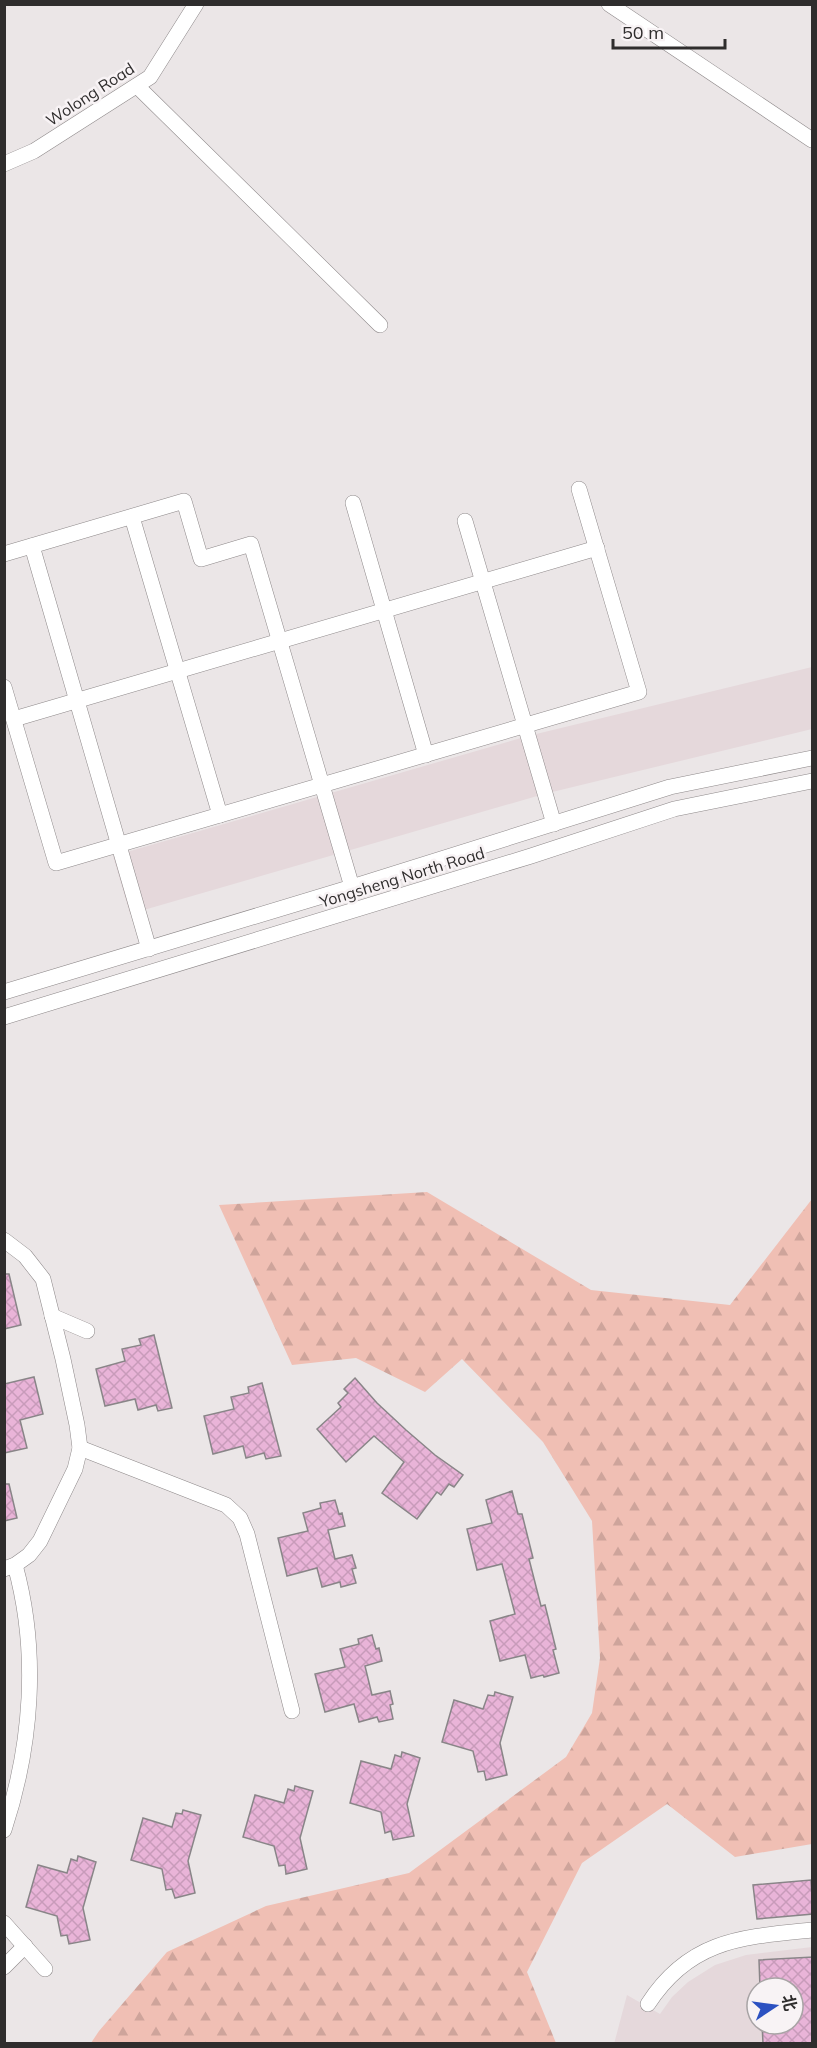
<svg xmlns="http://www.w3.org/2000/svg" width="817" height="2048" font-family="Mulish,'Noto Sans SC',sans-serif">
<defs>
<pattern id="forest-firs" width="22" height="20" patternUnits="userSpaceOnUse" patternTransform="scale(1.5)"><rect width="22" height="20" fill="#f0bfb4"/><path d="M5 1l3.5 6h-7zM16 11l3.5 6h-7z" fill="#cea49b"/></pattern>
<pattern id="building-cross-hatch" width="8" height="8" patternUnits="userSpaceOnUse" patternTransform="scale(1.5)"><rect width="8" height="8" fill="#e9b4d8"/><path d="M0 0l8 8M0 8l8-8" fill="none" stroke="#c89bba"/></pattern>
</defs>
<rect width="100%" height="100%" fill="#ebe6e7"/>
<g fill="#e5d8db" fill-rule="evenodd">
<path d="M 812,667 L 812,729 L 544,794 L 130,914 L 113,856 L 528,736 Z"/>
<path d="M 812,1947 L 812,2043 L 614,2044 L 627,1995 L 660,2014 L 672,1997 L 688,1982 L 715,1965 L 746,1955 ZM 757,1988 L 793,1988 L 793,2024 L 757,2024 Z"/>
</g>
<path fill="url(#forest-firs)" d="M 427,1192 L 591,1290 L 730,1305 L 812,1199 L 812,1844 L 735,1857 L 667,1804 L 582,1863 L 527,1972 L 556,2043 L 91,2043 L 99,2031 L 167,1952 L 266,1906 L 409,1873 L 566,1757 L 592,1713 L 600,1658 L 592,1521 L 543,1442 L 462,1359 L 425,1392 L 356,1358 L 292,1365 L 219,1205 Z"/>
<g fill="url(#building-cross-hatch)" stroke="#898588" stroke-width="1.5">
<path d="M 4,1274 L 9,1274 L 21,1325 L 4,1329 Z"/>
<path d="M 154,1335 L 172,1408 L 158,1411 L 156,1405 L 138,1410 L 135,1399 L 105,1406 L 96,1369 L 125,1361 L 122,1349 L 141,1345 L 139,1339 Z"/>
<path d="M 34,1377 L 43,1414 L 20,1420 L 27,1448 L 4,1453 L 4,1384 Z"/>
<path d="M 355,1378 L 377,1403 L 406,1430 L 435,1455 L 463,1475 L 454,1487 L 449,1484 L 441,1495 L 437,1492 L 417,1519 L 382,1493 L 404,1462 L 374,1436 L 346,1462 L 317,1429 L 341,1407 L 338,1403 L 348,1393 L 344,1389 Z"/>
<path d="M 262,1383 L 281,1456 L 266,1459 L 264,1453 L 246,1458 L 243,1446 L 213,1454 L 204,1416 L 234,1409 L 231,1397 L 249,1393 L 248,1387 Z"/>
<path d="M 4,1484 L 9,1484 L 17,1518 L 4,1521 Z"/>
<path d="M 512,1491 L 518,1514 L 522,1514 L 533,1558 L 529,1559 L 541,1606 L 545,1605 L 556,1649 L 553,1650 L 559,1673 L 544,1677 L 543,1675 L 531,1678 L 525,1655 L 500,1661 L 490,1621 L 515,1614 L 509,1591 L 502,1564 L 477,1570 L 467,1529 L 492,1523 L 486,1500 Z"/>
<path d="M 335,1500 L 339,1514 L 342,1513 L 345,1526 L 328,1530 L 335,1559 L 352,1555 L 356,1568 L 352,1569 L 356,1583 L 341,1587 L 340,1582 L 322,1587 L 317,1568 L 287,1576 L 278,1538 L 308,1531 L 303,1513 L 321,1508 L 320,1503 Z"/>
<path d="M 372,1635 L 376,1649 L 379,1648 L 382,1661 L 365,1666 L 372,1695 L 390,1691 L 393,1704 L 390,1705 L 393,1719 L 379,1722 L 377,1717 L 359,1722 L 354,1704 L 325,1712 L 315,1674 L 345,1667 L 340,1649 L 359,1644 L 358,1639 Z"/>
<path d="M 495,1692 L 513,1697 L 500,1743 L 507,1775 L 486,1780 L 484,1771 L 478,1772 L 473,1751 L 442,1742 L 454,1700 L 483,1709 L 488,1695 L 494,1696 Z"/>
<path d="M 402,1752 L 420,1758 L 407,1804 L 414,1836 L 393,1840 L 391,1831 L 385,1833 L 381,1812 L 350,1803 L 361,1761 L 391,1769 L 395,1755 L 401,1757 Z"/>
<path d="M 295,1786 L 313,1791 L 300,1838 L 307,1869 L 286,1874 L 285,1865 L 279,1866 L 274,1846 L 243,1837 L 255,1795 L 284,1803 L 288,1789 L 294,1791 Z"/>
<path d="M 183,1810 L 201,1815 L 188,1861 L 195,1893 L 175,1898 L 172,1889 L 166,1890 L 162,1869 L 131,1860 L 143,1818 L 172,1827 L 176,1813 L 182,1814 Z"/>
<path d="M 78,1856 L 96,1862 L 83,1908 L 90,1940 L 69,1944 L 67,1935 L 61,1936 L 57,1916 L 26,1907 L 38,1865 L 67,1873 L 71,1859 L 77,1861 Z"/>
<path d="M 811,1880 L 813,1914 L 757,1919 L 753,1885 Z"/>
<path d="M 813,1957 L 813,2043 L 763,2043 L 762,2024 L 793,2024 L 793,1988 L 760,1988 L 759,1960 Z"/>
</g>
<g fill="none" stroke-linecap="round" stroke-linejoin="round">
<g stroke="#8e898a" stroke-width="16">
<g id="minor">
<path d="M 609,4 L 812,140"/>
<path d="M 137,86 L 380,325"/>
<path d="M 4,164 L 34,151 L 150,77 L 196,4"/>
<path d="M 353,503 L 426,755"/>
<path d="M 132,517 L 220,815"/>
<path d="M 465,521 L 554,824"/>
<path d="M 32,546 L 149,949"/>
<path d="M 4,554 L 184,501 L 201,559 L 251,544 L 352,887"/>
<path d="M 4,687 L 56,863 L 639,692 L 579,489"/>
<path d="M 14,719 L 597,548"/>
<path d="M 4,992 L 352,887 L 670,787 L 812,758"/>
<path d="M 4,1017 L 531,856 L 674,809 L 812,781"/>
<path d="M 4,1240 L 25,1256 L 43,1279 L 63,1359 L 77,1425 L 80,1448 L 75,1469 L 40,1541 L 29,1555 L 15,1565 L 4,1569"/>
<path d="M 52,1316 L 87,1331"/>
<path d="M 80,1448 L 226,1505 L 240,1518 L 247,1534 L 292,1711"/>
<path d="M 4,1830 C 32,1745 39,1652 15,1565"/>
<path d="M 4,1923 L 45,1969"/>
<path d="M 4,1967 L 25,1946"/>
<path d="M 648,2004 C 690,1939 743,1937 812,1930"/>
</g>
</g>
<use href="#minor" stroke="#fff" stroke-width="15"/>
</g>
<g text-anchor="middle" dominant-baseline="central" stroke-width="5" stroke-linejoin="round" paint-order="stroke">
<g font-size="16" fill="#2f2d2d" stroke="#f8f3f5">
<text transform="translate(90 94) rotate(-33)">Wolong Road</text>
<text transform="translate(402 877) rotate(-17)">Yongsheng North Road</text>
</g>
</g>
<rect width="817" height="2048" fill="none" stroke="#2f2d2d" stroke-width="12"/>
<g transform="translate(775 2006) rotate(77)"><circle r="28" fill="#f8f3f5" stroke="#a8a4a5" stroke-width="1.5"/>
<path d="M0-4.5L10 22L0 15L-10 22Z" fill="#2c51c1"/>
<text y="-9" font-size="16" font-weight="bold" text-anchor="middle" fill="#2f2d2d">北</text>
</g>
<path d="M613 39v9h112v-9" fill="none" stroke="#2f2d2d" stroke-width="3"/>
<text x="622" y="39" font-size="18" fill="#2f2d2d" stroke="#f8f3f5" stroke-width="4.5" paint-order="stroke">50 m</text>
</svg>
